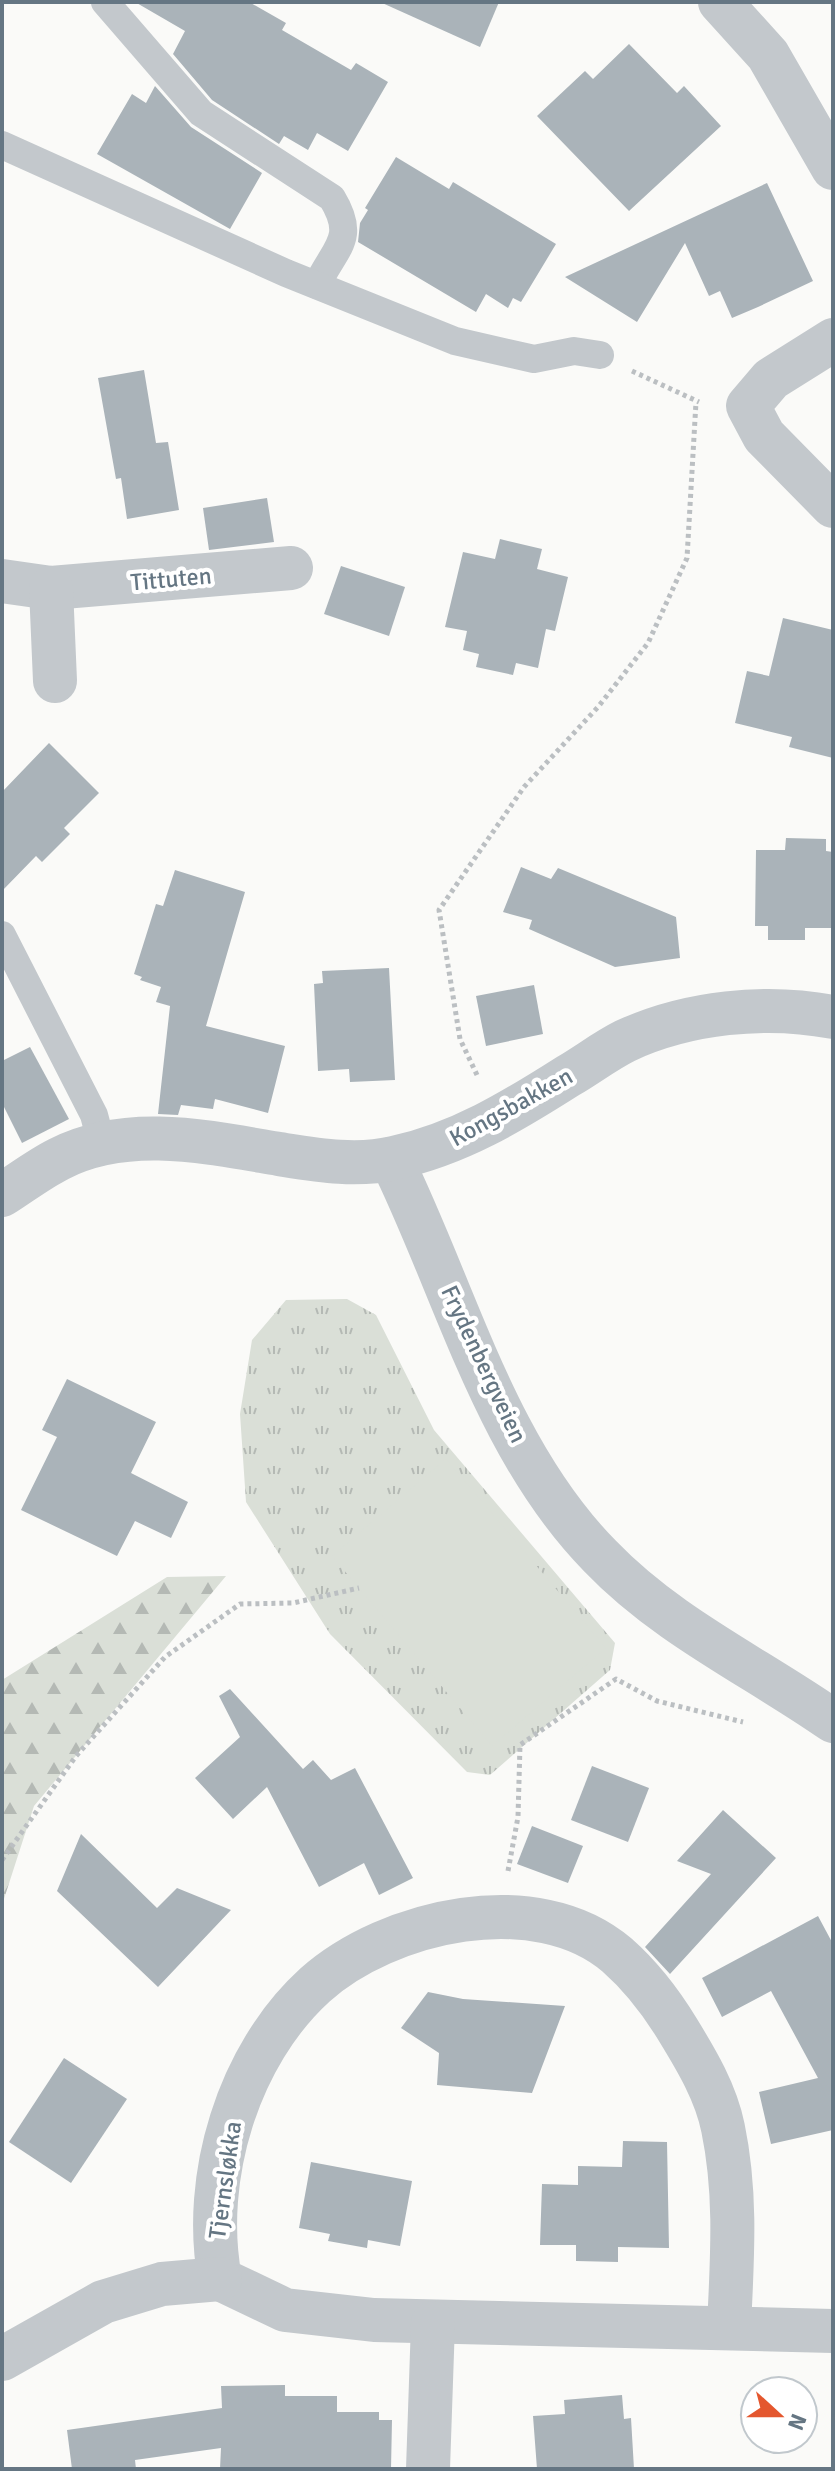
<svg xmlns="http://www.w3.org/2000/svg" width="835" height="2471" font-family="Signika,sans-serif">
<defs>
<pattern id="grass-tufts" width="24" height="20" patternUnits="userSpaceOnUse" patternTransform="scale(2)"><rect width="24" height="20" fill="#dadfd7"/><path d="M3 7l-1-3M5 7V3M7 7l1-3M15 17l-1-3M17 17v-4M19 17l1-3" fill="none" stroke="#b4b9b4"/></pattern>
<pattern id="forest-firs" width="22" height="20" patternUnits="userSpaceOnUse" patternTransform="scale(2)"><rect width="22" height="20" fill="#dadfd7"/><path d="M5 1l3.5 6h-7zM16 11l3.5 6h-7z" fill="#b4b9b4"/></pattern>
</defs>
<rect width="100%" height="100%" fill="#fafaf8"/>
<path fill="url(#grass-tufts)" d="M 347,1299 L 376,1315 L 434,1430 L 615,1643 L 610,1670 L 490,1775 L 467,1772 L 330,1634 L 246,1502 L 240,1414 L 252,1340 L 286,1300 Z"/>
<path fill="url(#forest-firs)" d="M 226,1576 L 34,1806 L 2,1905 L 2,1680 L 167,1577 Z"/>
<path fill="#dadfd7" d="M 446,1459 L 606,1648 L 492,1746 L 332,1556 Z"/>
<g fill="#aab3b9">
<path d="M 135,2 L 249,2 L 286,23 L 282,30 L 351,70 L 356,63 L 388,82 L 348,151 L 317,133 L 308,150 L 284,136 L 279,144 L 212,100 L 173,54 L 185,31 Z"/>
<path d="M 380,2 L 499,2 L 480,47 Z"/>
<path d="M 629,44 L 677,93 L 684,86 L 721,126 L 629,211 L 537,116 L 585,71 L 593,79 Z"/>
<path d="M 155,86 L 191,127 L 262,173 L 230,229 L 97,154 L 132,94 L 146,103 Z"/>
<path d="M 396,157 L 449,189 L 453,182 L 556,244 L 521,302 L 513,298 L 508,308 L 486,294 L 476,312 L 358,242 L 360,223 L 368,210 L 365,208 Z"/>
<path d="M 767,183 L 813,281 L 758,307 L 732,318 L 720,291 L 709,296 L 685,243 L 637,322 L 565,277 Z"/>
<path d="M 144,370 L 156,443 L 168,442 L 179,510 L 127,519 L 121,478 L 116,479 L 98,378 Z"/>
<path d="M 267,498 L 274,542 L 209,550 L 203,508 Z"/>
<path d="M 500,539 L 542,549 L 537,569 L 568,577 L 555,631 L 546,629 L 538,668 L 516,663 L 513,675 L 476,667 L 479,654 L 463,650 L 467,631 L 445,627 L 463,552 L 495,559 Z"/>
<path d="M 341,566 L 405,587 L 389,636 L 324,614 Z"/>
<path d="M 783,618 L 833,630 L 833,758 L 789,747 L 792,737 L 735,723 L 747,671 L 769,676 Z"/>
<path d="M 49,743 L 99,793 L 64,828 L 70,834 L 42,862 L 36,856 L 2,891 L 2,792 Z"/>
<path d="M 786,838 L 826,839 L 826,851 L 833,852 L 833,928 L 805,928 L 805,940 L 768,940 L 768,926 L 755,926 L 756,850 L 785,850 Z"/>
<path d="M 521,867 L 551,879 L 558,868 L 676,917 L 680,958 L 615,967 L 529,929 L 532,920 L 503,912 Z"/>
<path d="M 175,870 L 245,892 L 206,1026 L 285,1046 L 268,1113 L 215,1099 L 213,1109 L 181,1105 L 178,1115 L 158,1114 L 170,1006 L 156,1002 L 161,987 L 140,980 L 142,977 L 134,974 L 156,904 L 163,906 Z"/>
<path d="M 389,968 L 395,1080 L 350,1082 L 349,1069 L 318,1071 L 314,984 L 323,983 L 322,971 Z"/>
<path d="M 534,985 L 543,1034 L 486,1046 L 476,996 Z"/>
<path d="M 30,1047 L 69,1119 L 22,1143 L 2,1103 L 2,1061 Z"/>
<path d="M 67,1379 L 156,1422 L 131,1473 L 188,1502 L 171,1538 L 135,1521 L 117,1556 L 21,1510 L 57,1437 L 42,1430 Z"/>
<path d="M 230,1689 L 303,1769 L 313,1760 L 331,1780 L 355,1768 L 413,1878 L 379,1895 L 364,1863 L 319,1887 L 267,1787 L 233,1819 L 195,1778 L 240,1737 L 219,1696 Z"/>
<path d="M 592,1766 L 649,1788 L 628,1842 L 571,1820 Z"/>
<path d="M 723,1810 L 776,1858 L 670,1974 L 645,1947 L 711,1874 L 677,1861 Z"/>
<path d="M 532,1826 L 583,1846 L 568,1883 L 517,1864 Z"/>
<path d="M 81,1834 L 157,1908 L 177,1888 L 231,1910 L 158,1987 L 57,1891 Z"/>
<path d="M 818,1916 L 833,1944 L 833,2130 L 771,2144 L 759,2092 L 818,2078 L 771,1991 L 722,2017 L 702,1978 Z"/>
<path d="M 428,1992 L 463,1999 L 565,2006 L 532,2093 L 437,2085 L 439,2053 L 401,2028 Z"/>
<path d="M 64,2058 L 127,2099 L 71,2183 L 9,2142 Z"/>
<path d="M 623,2141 L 667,2142 L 669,2248 L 618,2247 L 618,2262 L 576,2261 L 576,2245 L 540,2245 L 542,2184 L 578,2185 L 578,2166 L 622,2167 Z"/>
<path d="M 311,2162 L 412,2181 L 400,2246 L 368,2240 L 367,2248 L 328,2241 L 330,2234 L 299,2228 Z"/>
<path d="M 285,2385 L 285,2396 L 337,2396 L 337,2412 L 379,2412 L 379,2420 L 392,2420 L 391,2469 L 220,2469 L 221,2448 L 135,2460 L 136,2469 L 72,2469 L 67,2430 L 222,2408 L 221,2386 Z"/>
<path d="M 622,2395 L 624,2419 L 631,2418 L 634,2469 L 537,2469 L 533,2416 L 565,2414 L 564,2400 Z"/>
</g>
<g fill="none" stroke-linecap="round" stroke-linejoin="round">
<g stroke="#bbbfc2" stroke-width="5" stroke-dasharray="4 4" stroke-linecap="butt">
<path d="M 632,371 L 699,402"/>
<path d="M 477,1075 L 460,1039 L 439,910 L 524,787 L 598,707 L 648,643 L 687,558 L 696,402"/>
<path d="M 2,1860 L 76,1756 L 165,1657 L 240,1604 L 293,1603 L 359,1588"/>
<path d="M 508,1871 L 518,1817 L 520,1745 L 616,1679 L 657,1701 L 743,1722"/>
</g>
<g stroke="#c3c8cc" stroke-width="28">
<path d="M 105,2 L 201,113 L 332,198 C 357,239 335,247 317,285"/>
<path d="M 2,145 L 286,273 L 455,341 L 534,359 L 574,351 L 600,355"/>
<path d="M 2,935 L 94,1115 L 102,1145"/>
</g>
<g stroke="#c3c8cc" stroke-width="44">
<path d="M 720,2 L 768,55 L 833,168"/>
<path d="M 833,340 L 771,379 L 748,406 L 764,436 L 833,506"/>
<path d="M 2,581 L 51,588 L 291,568"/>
<path d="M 51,588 L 55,681"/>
<path d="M 391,1159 C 456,1291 494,1448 600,1556 C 667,1626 754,1666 833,1721"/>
<path d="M 2,1195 C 21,1183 39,1169 59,1159 C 127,1124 208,1142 279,1154 C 317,1160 356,1167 394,1158 C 459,1144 513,1111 568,1076 C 587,1065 605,1051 625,1041 C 687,1012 766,1004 833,1017"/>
<path d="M 729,2327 C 732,2261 737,2195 723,2128 C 716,2093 697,2061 678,2030 C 661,2002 642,1977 617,1955 C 536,1886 388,1920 315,1985 C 238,2055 201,2178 220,2279 L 285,2310 L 374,2320 L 833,2331"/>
<path d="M 2,2359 L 103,2302 L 162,2284 L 220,2279"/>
<path d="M 428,2469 L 433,2323"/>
</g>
</g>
<g text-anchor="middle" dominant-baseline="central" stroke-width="8" stroke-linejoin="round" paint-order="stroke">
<g font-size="24" fill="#657683" stroke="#fff">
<text transform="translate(171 579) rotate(-5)">Tittuten</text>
<text transform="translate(511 1107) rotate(-29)">Kongsbakken</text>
<text transform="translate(484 1364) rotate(65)">Frydenbergveien</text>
<text transform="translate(225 2180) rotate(-82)">Tjernsløkka</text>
</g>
</g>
<rect width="835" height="2471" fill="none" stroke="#657683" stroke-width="8"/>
<g transform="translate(779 2415) rotate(111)"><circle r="38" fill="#ffffff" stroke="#c1c8cd" stroke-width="2"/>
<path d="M0-6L14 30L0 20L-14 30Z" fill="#e4572e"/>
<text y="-12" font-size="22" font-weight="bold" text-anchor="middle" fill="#657683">N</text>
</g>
</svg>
